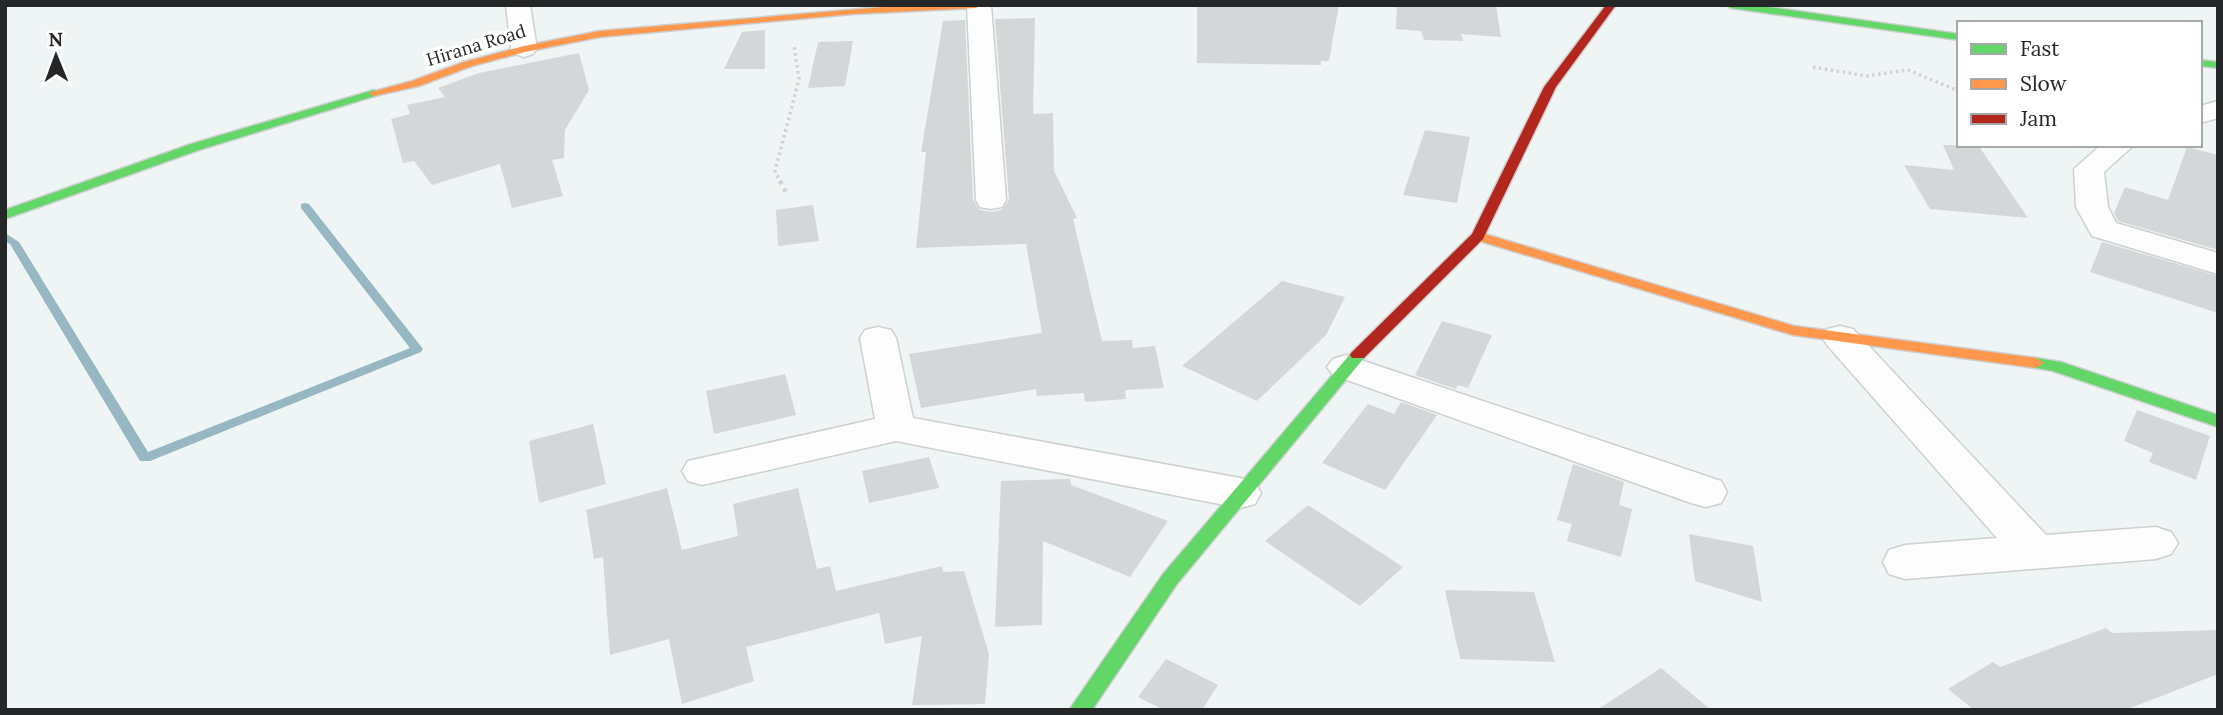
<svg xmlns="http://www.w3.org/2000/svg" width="2223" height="715" font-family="Lora,serif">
<rect width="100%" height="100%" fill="#eff4f5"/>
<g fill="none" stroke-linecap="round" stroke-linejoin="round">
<path fill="#97b8c2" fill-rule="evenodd" d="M 305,203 L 309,204 L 423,349 L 421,352 L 150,461 L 140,461 L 10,244 L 5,241 L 5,233 L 19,242 L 148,452 L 410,348 L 301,208 L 301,204 Z"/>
</g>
<g fill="#d4d7d8">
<path d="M 1197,5 L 1339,5 L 1329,61 L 1321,61 L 1321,65 L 1197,63 Z"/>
<path d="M 1397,5 L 1496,5 L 1501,37 L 1461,34 L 1463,41 L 1424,40 L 1421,31 L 1396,29 Z"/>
<path d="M 1035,18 L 1033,114 L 1053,113 L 1054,171 L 1077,218 L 1073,219 L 1102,341 L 1132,340 L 1133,348 L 1155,346 L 1164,388 L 1125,390 L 1126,399 L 1085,402 L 1084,393 L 1037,396 L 1036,389 L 921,408 L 909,354 L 1042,333 L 1026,244 L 916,248 L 926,152 L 921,152 L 943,21 L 965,20 L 973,200 L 980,210 L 991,212 L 1002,210 L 1009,200 L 995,19 Z"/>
<path d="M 765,30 L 765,69 L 724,69 L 742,32 Z"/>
<path d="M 853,41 L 845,86 L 808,88 L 818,42 Z"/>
<path d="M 579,53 L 589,90 L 565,130 L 564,158 L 552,160 L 563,196 L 512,208 L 500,164 L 432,185 L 414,161 L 403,163 L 391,119 L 410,114 L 407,105 L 445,97 L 438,88 L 479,73 Z"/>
<path d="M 1425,130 L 1470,137 L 1457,203 L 1403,195 Z"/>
<path d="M 1943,145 L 1978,145 L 2028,218 L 1930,209 L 1904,165 L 1954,170 Z"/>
<path d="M 2187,147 L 2218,155 L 2218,250 L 2118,221 L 2114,213 L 2125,187 L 2168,200 Z"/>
<path d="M 813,205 L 819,241 L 778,246 L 776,210 Z"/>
<path d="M 2102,242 L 2218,276 L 2218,313 L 2090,272 Z"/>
<path d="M 1282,281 L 1345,297 L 1326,335 L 1257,401 L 1182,366 Z"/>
<path d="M 1442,321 L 1492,335 L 1468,388 L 1458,385 L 1456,389 L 1415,375 Z"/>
<path d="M 785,374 L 796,415 L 714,434 L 706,391 Z"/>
<path d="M 1401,402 L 1437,415 L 1385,490 L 1322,463 L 1368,404 L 1394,414 Z"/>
<path d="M 2137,410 L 2210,436 L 2196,480 L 2149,462 L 2153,453 L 2124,441 Z"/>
<path d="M 593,424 L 606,484 L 539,503 L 529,441 Z"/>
<path d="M 929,457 L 939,488 L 869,503 L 862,471 Z"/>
<path d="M 1573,464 L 1624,482 L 1619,505 L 1632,509 L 1621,557 L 1567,541 L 1572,524 L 1557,520 Z"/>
<path d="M 1070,479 L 1071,485 L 1168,521 L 1130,577 L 1043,541 L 1042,625 L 995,627 L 1001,481 Z"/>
<path d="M 667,488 L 682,550 L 738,536 L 733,504 L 798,488 L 817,569 L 830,566 L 836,591 L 942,566 L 943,572 L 964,571 L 989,654 L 985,704 L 912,705 L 922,636 L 885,644 L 879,613 L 746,647 L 754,681 L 682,704 L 669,639 L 610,655 L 603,557 L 594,559 L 586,510 Z"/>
<path d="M 1308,505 L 1403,567 L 1360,606 L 1265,541 Z"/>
<path d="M 1689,534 L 1753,546 L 1762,602 L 1695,581 Z"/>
<path d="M 1445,590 L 1534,592 L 1555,662 L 1460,659 Z"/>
<path d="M 2106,628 L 2112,633 L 2218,630 L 2218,674 L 2125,710 L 1974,710 L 1948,689 L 1993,662 L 2000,667 Z"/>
<path d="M 1166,659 L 1218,685 L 1202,710 L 1164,710 L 1138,697 Z"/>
<path d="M 1661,668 L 1711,710 L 1597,710 Z"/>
</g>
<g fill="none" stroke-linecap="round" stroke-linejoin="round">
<g stroke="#cdd0d1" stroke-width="3">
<g id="street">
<path d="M 506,5 L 530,5 L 537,49 L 533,54 L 524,57 L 515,54 L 511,49 Z"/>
<path d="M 967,5 L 991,5 L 1006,200 L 1002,207 L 991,209 L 980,207 L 976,200 Z"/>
<path d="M 2218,101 L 2218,118 L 2200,123 L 2200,106 Z"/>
<path d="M 2101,145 L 2134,145 L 2104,172 L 2108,207 L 2116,223 L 2218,253 L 2218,274 L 2092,236 L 2076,207 L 2074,169 Z"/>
<path d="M 1840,326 L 1853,329 L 2046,535 L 2156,527 L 2171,532 L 2178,543 L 2171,554 L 2156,559 L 1905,579 L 1889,574 L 1883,562 L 1889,550 L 1905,545 L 1997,538 L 1827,345 L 1822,337 L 1827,329 Z"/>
<path d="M 878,327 L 891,330 L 896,338 L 913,418 L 1240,478 L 1255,482 L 1261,493 L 1255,504 L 1240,508 L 896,441 L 702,485 L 688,481 L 682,471 L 688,461 L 875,419 L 860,338 L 865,330 Z"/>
<path d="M 1346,355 L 1721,481 L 1727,492 L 1721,503 L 1706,507 L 1691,503 L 1333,375 L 1327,367 L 1333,359 Z"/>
</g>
</g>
<g stroke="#cdd0d1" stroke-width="3">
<g id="fast">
<path d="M 1726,5 L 1755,5 L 1959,34 L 1959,40 L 1731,8 Z"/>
<path d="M 2200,60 L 2218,62 L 2218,68 L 2200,66 Z"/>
<path d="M 374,90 L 380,93 L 378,95 L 199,150 L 5,219 L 5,210 L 191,144 Z"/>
<path d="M 1358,350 L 1366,355 L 1364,358 L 1177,584 L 1092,710 L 1069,710 L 1163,574 L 1352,352 Z"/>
<path d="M 2036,358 L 2061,362 L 2218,415 L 2218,427 L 2053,371 L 2030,367 L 2028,363 L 2030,359 Z"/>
</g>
</g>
<g stroke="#cdd0d1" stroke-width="3">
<g id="slow">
<path d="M 908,5 L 981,5 L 976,8 L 853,14 L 600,37 L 525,52 L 472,66 L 419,86 L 374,96 L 368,93 L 412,81 L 464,62 L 524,46 L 600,31 Z"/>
<path d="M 1478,232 L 1794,326 L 2036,358 L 2044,363 L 2036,368 L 1793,335 L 1473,239 L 1471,236 Z"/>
</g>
</g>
<g stroke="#cdd0d1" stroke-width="3">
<path id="jam" d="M 1606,5 L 1616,5 L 1556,87 L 1483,239 L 1364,358 L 1352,358 L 1350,355 L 1352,352 L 1472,234 L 1544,87 Z"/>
</g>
<g stroke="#d0d1d2" stroke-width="3.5" stroke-dasharray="2.5 3.5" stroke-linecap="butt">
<path d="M 1813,67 L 1866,76 L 1908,70 L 1959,91"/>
<path d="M 781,183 L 775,171 L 799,79 L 794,45"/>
</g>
<path stroke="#d0d1d2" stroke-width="4.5" stroke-dasharray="3.5 5" stroke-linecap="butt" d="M 780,181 L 788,196"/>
<use href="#street" fill="#fdfdfe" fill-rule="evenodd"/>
<use href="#fast" fill="#63d668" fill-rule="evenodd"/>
<use href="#slow" fill="#ff974d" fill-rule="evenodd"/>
<use href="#jam" fill="#b3261e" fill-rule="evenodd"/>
</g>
<g text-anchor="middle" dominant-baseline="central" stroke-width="7" stroke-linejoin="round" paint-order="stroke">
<g font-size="18" fill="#242627" stroke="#fff">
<text transform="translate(476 45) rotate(-17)">Hirana Road</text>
</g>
</g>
<rect width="2223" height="715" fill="none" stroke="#242627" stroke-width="14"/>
<rect x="1957" y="21" width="245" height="126" fill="#ffffff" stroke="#a7a8a9" stroke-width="2"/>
<rect x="1971" y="44" width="35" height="10" fill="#63d668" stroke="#a7a8a9" stroke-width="2"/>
<text x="2020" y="56" font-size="21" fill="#242627">Fast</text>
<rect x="1971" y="79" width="35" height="10" fill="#ff974d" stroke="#a7a8a9" stroke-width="2"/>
<text x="2020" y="91" font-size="21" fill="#242627">Slow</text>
<rect x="1971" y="114" width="35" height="10" fill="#b3261e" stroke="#a7a8a9" stroke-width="2"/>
<text x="2020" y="126" font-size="21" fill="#242627">Jam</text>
<g transform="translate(56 56) rotate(359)" stroke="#ffffff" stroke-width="5" paint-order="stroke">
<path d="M0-5L12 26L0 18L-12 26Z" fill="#242627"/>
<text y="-10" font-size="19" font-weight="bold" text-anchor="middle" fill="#242627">N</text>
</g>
</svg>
